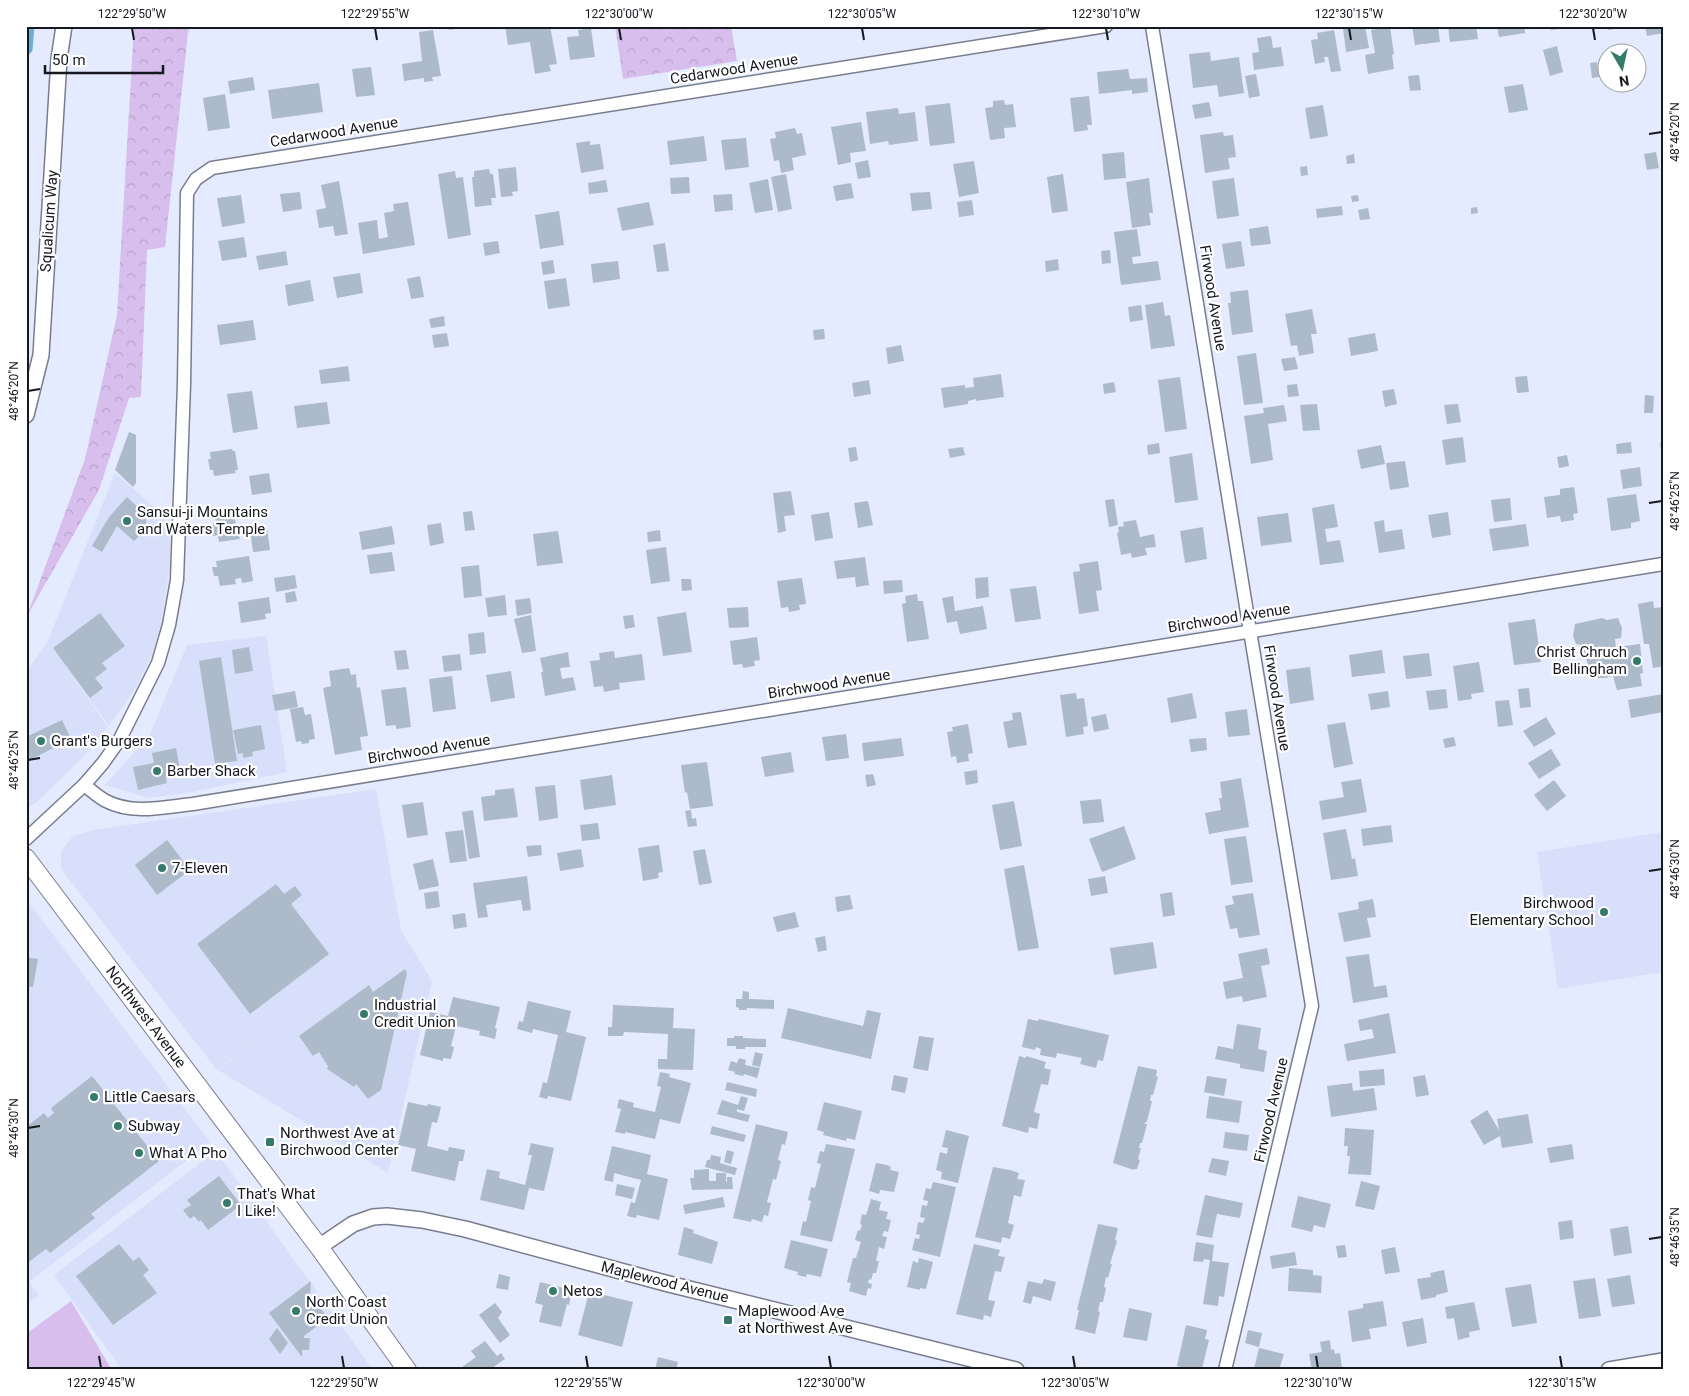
<svg xmlns="http://www.w3.org/2000/svg" width="1689" height="1396" font-family="Roboto,sans-serif">
<defs>
<pattern id="forest-crowns" width="20" height="18" patternUnits="userSpaceOnUse" patternTransform="scale(1.25)"><rect width="20" height="18" fill="#d8beed"/><path d="M2 6a3 3 0 1 1 6 0M12 15a3 3 0 1 1 6 0" fill="none" stroke="#b9a3cb"/></pattern>
</defs>
<rect width="100%" height="100%" fill="#e5ebfe"/>
<g fill="#d7dffa">
<path d="M 115,473 L 170,521 L 170,565 L 161,624 L 152,655 L 134,691 L 109,726 L 63,664 L 108,727 L 81,759 L 36,803 L 26,808 L 26,672 L 47,643 Z"/>
<path d="M 266,636 L 287,772 L 193,792 L 149,798 L 105,785 L 150,735 L 187,645 Z"/>
<path d="M 376,789 L 401,930 L 432,981 L 388,1173 L 218,1070 L 325,988 L 217,1070 L 61,869 L 61,851 L 73,836 L 93,830 Z"/>
<path d="M 1663,832 L 1663,972 L 1558,989 L 1537,852 Z"/>
<path d="M 26,899 L 210,1142 L 29,1282 L 39,1295 L 26,1304 Z"/>
<path d="M 216,1151 L 373,1370 L 122,1370 L 54,1275 Z"/>
</g>
<path fill="#d8beed" d="M 71,1301 L 112,1370 L 26,1370 L 26,1334 Z"/>
<g fill="url(#forest-crowns)">
<path d="M 134,26 L 190,26 L 188,33 L 165,247 L 147,250 L 141,397 L 129,398 L 99,490 L 27,616 L 85,459 L 117,315 Z"/>
<path d="M 615,26 L 731,26 L 737,61 L 623,79 Z"/>
</g>
<g fill="none" stroke-linecap="round" stroke-linejoin="round">
<path stroke="#66b0da" stroke-width="5" d="M 26,54 L 30,50 L 32,26"/>
</g>
<g fill="#adbaca">
<path d="M 448,26 L 467,26 L 467,27 L 449,30 Z"/>
<path d="M 505,26 L 550,26 L 557,64 L 549,65 L 551,71 L 535,74 L 530,42 L 508,45 Z"/>
<path d="M 1355,26 L 1365,26 L 1369,48 L 1346,52 L 1343,28 Z"/>
<path d="M 1412,26 L 1438,26 L 1440,42 L 1415,45 Z"/>
<path d="M 1448,26 L 1476,26 L 1478,39 L 1450,42 Z"/>
<path d="M 1497,26 L 1524,26 L 1525,33 L 1499,37 Z"/>
<path d="M 1550,26 L 1572,26 L 1572,27 L 1551,30 Z"/>
<path d="M 1607,26 L 1626,26 L 1626,27 L 1608,30 Z"/>
<path d="M 1645,26 L 1663,26 L 1663,33 L 1647,36 Z"/>
<path d="M 1390,27 L 1394,54 L 1392,55 L 1394,69 L 1368,74 L 1365,55 L 1375,53 L 1371,30 Z"/>
<path d="M 591,28 L 595,57 L 570,60 L 567,37 L 579,36 L 578,30 Z"/>
<path d="M 433,30 L 441,76 L 432,77 L 433,81 L 424,82 L 424,78 L 404,81 L 402,64 L 422,61 L 419,32 Z"/>
<path d="M 1334,30 L 1341,71 L 1331,72 L 1328,57 L 1324,57 L 1325,62 L 1315,64 L 1311,40 L 1318,39 L 1317,33 Z"/>
<path d="M 1271,36 L 1273,48 L 1281,47 L 1284,66 L 1254,70 L 1252,53 L 1259,52 L 1257,38 Z"/>
<path d="M 1557,46 L 1563,72 L 1550,76 L 1543,50 Z"/>
<path d="M 1210,52 L 1211,61 L 1239,57 L 1244,93 L 1219,97 L 1217,85 L 1193,88 L 1189,54 Z"/>
<path d="M 1597,62 L 1599,77 L 1592,78 L 1590,63 Z"/>
<path d="M 371,67 L 375,95 L 356,97 L 352,69 Z"/>
<path d="M 1128,69 L 1130,79 L 1147,78 L 1148,92 L 1132,94 L 1132,90 L 1099,94 L 1097,72 Z"/>
<path d="M 1256,74 L 1260,96 L 1249,98 L 1245,76 Z"/>
<path d="M 1419,75 L 1421,90 L 1410,91 L 1408,76 Z"/>
<path d="M 253,77 L 255,90 L 230,94 L 228,81 Z"/>
<path d="M 319,83 L 323,112 L 272,119 L 268,90 Z"/>
<path d="M 1523,84 L 1528,110 L 1509,113 L 1504,87 Z"/>
<path d="M 225,94 L 230,128 L 208,131 L 203,98 Z"/>
<path d="M 1089,96 L 1092,125 L 1087,125 L 1088,130 L 1074,132 L 1070,98 Z"/>
<path d="M 1004,100 L 1005,105 L 1013,104 L 1016,127 L 1004,128 L 1005,138 L 990,140 L 985,108 L 993,107 L 993,101 Z"/>
<path d="M 1209,102 L 1212,116 L 1195,119 L 1192,105 Z"/>
<path d="M 950,103 L 955,143 L 930,146 L 925,106 Z"/>
<path d="M 1323,105 L 1328,136 L 1310,139 L 1305,108 Z"/>
<path d="M 898,108 L 899,114 L 915,112 L 918,141 L 889,145 L 888,141 L 870,144 L 866,112 Z"/>
<path d="M 861,122 L 866,151 L 850,153 L 851,162 L 838,165 L 831,127 Z"/>
<path d="M 795,128 L 797,134 L 802,133 L 806,155 L 792,158 L 794,170 L 781,173 L 779,160 L 774,161 L 770,139 L 776,138 L 775,132 Z"/>
<path d="M 1223,132 L 1224,136 L 1233,135 L 1236,157 L 1228,158 L 1230,169 L 1205,173 L 1200,135 Z"/>
<path d="M 704,136 L 707,161 L 670,165 L 667,141 Z"/>
<path d="M 746,138 L 749,167 L 725,170 L 721,140 Z"/>
<path d="M 590,141 L 590,145 L 600,144 L 604,169 L 581,173 L 576,143 Z"/>
<path d="M 1124,152 L 1126,178 L 1104,180 L 1102,154 Z"/>
<path d="M 1656,152 L 1659,168 L 1647,170 L 1644,154 Z"/>
<path d="M 1354,154 L 1355,163 L 1347,164 L 1346,156 Z"/>
<path d="M 868,160 L 871,177 L 858,179 L 855,163 Z"/>
<path d="M 974,161 L 979,193 L 959,197 L 953,164 Z"/>
<path d="M 1307,166 L 1308,175 L 1301,176 L 1300,167 Z"/>
<path d="M 516,167 L 518,191 L 512,192 L 513,196 L 501,197 L 498,169 Z"/>
<path d="M 489,169 L 490,174 L 493,174 L 496,198 L 491,198 L 492,205 L 475,207 L 472,177 L 474,177 L 474,171 Z"/>
<path d="M 455,171 L 456,178 L 463,177 L 471,235 L 448,239 L 438,174 Z"/>
<path d="M 786,174 L 792,209 L 778,212 L 771,177 Z"/>
<path d="M 1063,174 L 1068,211 L 1052,213 L 1047,177 Z"/>
<path d="M 689,177 L 690,193 L 671,194 L 670,178 Z"/>
<path d="M 1149,178 L 1153,213 L 1149,213 L 1151,225 L 1132,228 L 1126,182 Z"/>
<path d="M 1234,178 L 1239,216 L 1217,219 L 1212,181 Z"/>
<path d="M 768,179 L 773,210 L 755,213 L 749,183 Z"/>
<path d="M 606,180 L 608,192 L 589,194 L 588,183 Z"/>
<path d="M 339,181 L 348,234 L 335,236 L 333,226 L 319,228 L 316,210 L 326,208 L 321,185 Z"/>
<path d="M 851,183 L 854,198 L 836,201 L 833,186 Z"/>
<path d="M 300,192 L 302,209 L 283,212 L 280,194 Z"/>
<path d="M 930,192 L 932,209 L 912,211 L 910,193 Z"/>
<path d="M 732,194 L 733,210 L 715,212 L 713,195 Z"/>
<path d="M 241,195 L 245,223 L 222,227 L 217,198 Z"/>
<path d="M 1358,195 L 1359,201 L 1352,202 L 1351,196 Z"/>
<path d="M 972,200 L 974,215 L 959,217 L 957,202 Z"/>
<path d="M 408,202 L 415,245 L 363,254 L 358,223 L 377,220 L 379,239 L 388,237 L 384,213 L 394,211 L 393,204 Z"/>
<path d="M 649,202 L 654,225 L 622,231 L 617,208 Z"/>
<path d="M 1342,206 L 1343,215 L 1317,218 L 1316,209 Z"/>
<path d="M 1477,207 L 1478,213 L 1471,214 L 1471,208 Z"/>
<path d="M 1368,208 L 1370,219 L 1360,220 L 1358,210 Z"/>
<path d="M 559,211 L 564,245 L 540,249 L 535,215 Z"/>
<path d="M 1268,226 L 1271,244 L 1251,246 L 1249,229 Z"/>
<path d="M 1137,229 L 1141,256 L 1132,257 L 1133,264 L 1158,261 L 1161,280 L 1121,285 L 1114,232 Z"/>
<path d="M 244,237 L 247,257 L 222,261 L 218,241 Z"/>
<path d="M 498,241 L 500,253 L 485,256 L 483,243 Z"/>
<path d="M 1241,241 L 1245,266 L 1226,269 L 1222,244 Z"/>
<path d="M 665,243 L 669,271 L 657,272 L 653,245 Z"/>
<path d="M 1110,250 L 1111,263 L 1102,264 L 1101,251 Z"/>
<path d="M 286,251 L 288,265 L 259,270 L 256,256 Z"/>
<path d="M 1058,259 L 1059,270 L 1046,272 L 1045,261 Z"/>
<path d="M 553,260 L 555,273 L 543,275 L 541,262 Z"/>
<path d="M 618,261 L 620,279 L 593,283 L 591,264 Z"/>
<path d="M 360,273 L 363,293 L 337,298 L 333,277 Z"/>
<path d="M 420,276 L 424,297 L 411,299 L 407,279 Z"/>
<path d="M 566,278 L 570,306 L 548,309 L 544,281 Z"/>
<path d="M 310,280 L 314,301 L 288,306 L 285,285 Z"/>
<path d="M 1248,290 L 1253,332 L 1232,335 L 1228,303 L 1231,303 L 1230,292 Z"/>
<path d="M 1163,302 L 1165,316 L 1170,315 L 1175,346 L 1151,349 L 1145,305 Z"/>
<path d="M 1141,305 L 1143,320 L 1130,322 L 1128,307 Z"/>
<path d="M 1312,309 L 1317,334 L 1311,334 L 1314,353 L 1299,356 L 1297,345 L 1291,346 L 1285,314 Z"/>
<path d="M 444,316 L 445,326 L 431,328 L 429,319 Z"/>
<path d="M 253,320 L 256,340 L 220,345 L 217,325 Z"/>
<path d="M 824,329 L 825,339 L 814,340 L 813,330 Z"/>
<path d="M 447,333 L 449,346 L 434,348 L 432,335 Z"/>
<path d="M 1375,333 L 1378,351 L 1351,356 L 1348,338 Z"/>
<path d="M 901,345 L 904,361 L 888,364 L 886,348 Z"/>
<path d="M 1256,353 L 1263,403 L 1244,405 L 1237,356 Z"/>
<path d="M 1295,357 L 1298,369 L 1284,371 L 1281,359 Z"/>
<path d="M 348,366 L 350,381 L 321,384 L 319,370 Z"/>
<path d="M 1001,374 L 1004,397 L 976,401 L 976,399 L 968,401 L 968,404 L 944,408 L 941,388 L 965,385 L 965,388 L 974,387 L 973,378 Z"/>
<path d="M 1527,376 L 1529,392 L 1517,393 L 1515,377 Z"/>
<path d="M 1180,377 L 1187,429 L 1165,432 L 1158,380 Z"/>
<path d="M 869,380 L 871,394 L 854,397 L 852,383 Z"/>
<path d="M 1114,382 L 1116,392 L 1104,394 L 1103,384 Z"/>
<path d="M 1297,384 L 1299,396 L 1288,397 L 1287,385 Z"/>
<path d="M 1394,389 L 1397,404 L 1385,407 L 1382,391 Z"/>
<path d="M 252,391 L 258,429 L 233,433 L 227,394 Z"/>
<path d="M 1645,395 L 1654,396 L 1653,413 L 1644,413 Z"/>
<path d="M 327,402 L 330,424 L 297,428 L 294,406 Z"/>
<path d="M 1317,404 L 1320,430 L 1303,431 L 1300,405 Z"/>
<path d="M 1458,404 L 1461,422 L 1447,424 L 1444,405 Z"/>
<path d="M 1284,405 L 1287,421 L 1268,424 L 1273,460 L 1251,464 L 1244,416 L 1264,413 L 1263,408 Z"/>
<path d="M 129,432 L 136,435 L 136,483 L 133,487 L 115,470 Z"/>
<path d="M 1463,437 L 1466,462 L 1446,465 L 1442,440 Z"/>
<path d="M 1631,442 L 1632,453 L 1617,454 L 1616,444 Z"/>
<path d="M 1159,443 L 1160,453 L 1148,455 L 1147,445 Z"/>
<path d="M 1660,443 L 1663,443 L 1663,456 L 1662,456 Z"/>
<path d="M 1381,445 L 1385,464 L 1361,469 L 1357,450 Z"/>
<path d="M 856,447 L 858,460 L 850,462 L 848,448 Z"/>
<path d="M 963,447 L 965,455 L 950,458 L 948,449 Z"/>
<path d="M 232,449 L 233,451 L 235,451 L 238,470 L 235,470 L 236,473 L 214,476 L 213,470 L 210,470 L 208,459 L 211,459 L 210,452 Z"/>
<path d="M 1192,453 L 1198,500 L 1175,503 L 1169,457 Z"/>
<path d="M 1567,455 L 1569,466 L 1559,468 L 1557,457 Z"/>
<path d="M 1405,461 L 1409,487 L 1390,490 L 1386,463 Z"/>
<path d="M 1640,467 L 1642,486 L 1623,489 L 1620,470 Z"/>
<path d="M 269,473 L 272,492 L 252,495 L 249,476 Z"/>
<path d="M 1574,487 L 1578,513 L 1573,514 L 1574,520 L 1561,522 L 1560,516 L 1547,518 L 1544,497 L 1560,495 L 1560,489 Z"/>
<path d="M 791,491 L 795,515 L 784,516 L 786,531 L 778,533 L 773,493 Z"/>
<path d="M 1636,494 L 1640,521 L 1631,523 L 1631,528 L 1611,531 L 1607,498 Z"/>
<path d="M 127,497 L 145,514 L 147,528 L 134,541 L 117,526 L 102,552 L 92,546 L 109,517 Z"/>
<path d="M 1510,498 L 1512,520 L 1494,522 L 1491,500 Z"/>
<path d="M 1114,499 L 1118,525 L 1109,527 L 1105,500 Z"/>
<path d="M 868,501 L 873,525 L 858,528 L 854,503 Z"/>
<path d="M 1334,504 L 1338,527 L 1325,529 L 1327,542 L 1340,540 L 1344,562 L 1320,565 L 1312,508 Z"/>
<path d="M 472,511 L 475,530 L 465,531 L 463,512 Z"/>
<path d="M 829,512 L 833,538 L 815,541 L 811,515 Z"/>
<path d="M 1448,512 L 1451,535 L 1432,538 L 1428,515 Z"/>
<path d="M 234,513 L 236,526 L 242,525 L 244,535 L 239,536 L 240,539 L 219,542 L 218,535 L 213,536 L 211,525 L 216,524 L 215,516 Z"/>
<path d="M 1288,513 L 1292,542 L 1261,546 L 1257,517 Z"/>
<path d="M 1136,520 L 1140,537 L 1154,534 L 1156,547 L 1145,548 L 1147,555 L 1132,558 L 1131,553 L 1121,555 L 1117,533 L 1119,532 L 1118,527 L 1124,526 L 1123,522 Z"/>
<path d="M 1384,520 L 1385,532 L 1402,529 L 1405,549 L 1379,553 L 1374,522 Z"/>
<path d="M 441,523 L 444,543 L 430,546 L 427,525 Z"/>
<path d="M 1526,524 L 1529,546 L 1493,551 L 1489,529 Z"/>
<path d="M 392,526 L 395,544 L 362,550 L 359,532 Z"/>
<path d="M 1203,527 L 1207,559 L 1185,563 L 1180,531 Z"/>
<path d="M 267,528 L 270,550 L 253,552 L 250,530 Z"/>
<path d="M 660,530 L 661,541 L 648,542 L 647,532 Z"/>
<path d="M 558,531 L 563,563 L 537,566 L 533,534 Z"/>
<path d="M 666,547 L 670,581 L 651,584 L 646,550 Z"/>
<path d="M 392,552 L 395,571 L 370,574 L 367,555 Z"/>
<path d="M 249,556 L 253,581 L 242,583 L 241,578 L 235,579 L 236,584 L 220,586 L 218,576 L 214,576 L 212,567 L 217,567 L 216,561 Z"/>
<path d="M 865,557 L 869,585 L 856,587 L 855,577 L 837,579 L 834,561 Z"/>
<path d="M 1098,561 L 1102,590 L 1096,591 L 1099,611 L 1079,614 L 1073,572 L 1080,571 L 1079,564 Z"/>
<path d="M 479,565 L 482,596 L 464,598 L 461,567 Z"/>
<path d="M 295,575 L 297,588 L 276,592 L 274,578 Z"/>
<path d="M 988,577 L 989,597 L 976,599 L 975,578 Z"/>
<path d="M 802,578 L 806,604 L 799,605 L 800,610 L 789,612 L 788,607 L 781,608 L 777,581 Z"/>
<path d="M 681,579 L 691,579 L 692,590 L 682,591 Z"/>
<path d="M 902,580 L 903,592 L 884,594 L 883,581 Z"/>
<path d="M 1036,586 L 1041,619 L 1015,622 L 1010,589 Z"/>
<path d="M 295,591 L 297,601 L 286,603 L 285,593 Z"/>
<path d="M 917,594 L 918,601 L 923,601 L 929,639 L 907,642 L 902,604 L 906,603 L 905,596 Z"/>
<path d="M 505,595 L 507,615 L 488,617 L 485,598 Z"/>
<path d="M 953,596 L 955,611 L 983,606 L 987,629 L 960,634 L 957,621 L 947,623 L 942,598 Z"/>
<path d="M 269,597 L 271,613 L 265,614 L 266,619 L 241,623 L 238,602 Z"/>
<path d="M 530,598 L 532,613 L 517,616 L 515,600 Z"/>
<path d="M 1653,601 L 1654,608 L 1663,607 L 1663,666 L 1653,668 L 1649,644 L 1644,644 L 1638,604 Z"/>
<path d="M 748,607 L 749,627 L 729,628 L 727,608 Z"/>
<path d="M 686,612 L 692,652 L 663,656 L 657,617 Z"/>
<path d="M 100,613 L 125,646 L 102,663 L 107,669 L 95,678 L 103,688 L 90,698 L 53,648 Z"/>
<path d="M 531,615 L 536,651 L 522,653 L 514,619 Z"/>
<path d="M 633,615 L 635,627 L 625,629 L 623,616 Z"/>
<path d="M 1602,618 L 1607,620 L 1618,618 L 1622,628 L 1621,638 L 1615,639 L 1616,647 L 1640,644 L 1643,673 L 1640,674 L 1642,686 L 1617,690 L 1613,676 L 1605,678 L 1592,678 L 1582,645 L 1576,644 L 1573,636 L 1575,624 Z"/>
<path d="M 1535,619 L 1541,662 L 1514,665 L 1508,623 Z"/>
<path d="M 484,632 L 486,653 L 470,655 L 468,634 Z"/>
<path d="M 757,637 L 760,660 L 754,661 L 755,666 L 743,668 L 742,664 L 733,665 L 730,641 Z"/>
<path d="M 249,647 L 253,671 L 235,674 L 232,650 Z"/>
<path d="M 406,650 L 409,669 L 397,670 L 394,651 Z"/>
<path d="M 1382,650 L 1385,673 L 1352,677 L 1349,655 Z"/>
<path d="M 614,651 L 615,658 L 642,654 L 645,680 L 619,683 L 620,689 L 604,692 L 603,686 L 594,687 L 590,661 L 600,660 L 599,653 Z"/>
<path d="M 568,652 L 570,667 L 560,668 L 562,679 L 573,677 L 576,690 L 545,696 L 541,672 L 543,672 L 540,658 Z"/>
<path d="M 1429,653 L 1432,676 L 1406,679 L 1403,656 Z"/>
<path d="M 460,654 L 462,670 L 444,672 L 442,656 Z"/>
<path d="M 221,657 L 237,761 L 215,764 L 199,661 Z"/>
<path d="M 1479,662 L 1484,692 L 1471,694 L 1472,699 L 1458,701 L 1453,666 Z"/>
<path d="M 1310,667 L 1314,700 L 1290,704 L 1286,670 Z"/>
<path d="M 349,668 L 351,675 L 356,674 L 357,688 L 360,687 L 368,736 L 360,737 L 362,750 L 335,755 L 323,688 L 331,686 L 329,671 Z"/>
<path d="M 511,671 L 515,698 L 491,702 L 486,675 Z"/>
<path d="M 452,676 L 456,709 L 433,712 L 429,679 Z"/>
<path d="M 406,687 L 411,727 L 396,729 L 396,725 L 386,726 L 381,690 Z"/>
<path d="M 1529,688 L 1531,707 L 1520,708 L 1518,689 Z"/>
<path d="M 1446,689 L 1448,708 L 1429,710 L 1426,691 Z"/>
<path d="M 295,691 L 298,707 L 275,711 L 272,695 Z"/>
<path d="M 1388,691 L 1390,707 L 1371,710 L 1368,694 Z"/>
<path d="M 1076,693 L 1077,699 L 1084,698 L 1088,726 L 1083,727 L 1084,734 L 1066,737 L 1060,695 Z"/>
<path d="M 1192,693 L 1197,718 L 1171,723 L 1167,698 Z"/>
<path d="M 1663,694 L 1663,712 L 1631,718 L 1628,700 Z"/>
<path d="M 1509,700 L 1513,725 L 1498,727 L 1495,701 Z"/>
<path d="M 303,707 L 305,715 L 311,714 L 315,739 L 309,740 L 309,743 L 302,744 L 301,741 L 296,742 L 290,709 Z"/>
<path d="M 1247,709 L 1250,735 L 1228,737 L 1225,712 Z"/>
<path d="M 1021,712 L 1027,745 L 1008,748 L 1003,722 L 1013,720 L 1012,713 Z"/>
<path d="M 1106,714 L 1109,729 L 1094,732 L 1091,717 Z"/>
<path d="M 1546,717 L 1556,734 L 1534,747 L 1523,731 Z"/>
<path d="M 62,720 L 71,739 L 28,761 L 26,737 Z"/>
<path d="M 1345,722 L 1353,764 L 1334,768 L 1327,725 Z"/>
<path d="M 968,724 L 973,753 L 968,754 L 969,761 L 957,763 L 956,756 L 951,757 L 947,732 L 953,731 L 952,727 Z"/>
<path d="M 261,725 L 265,749 L 252,752 L 253,756 L 243,758 L 243,753 L 238,754 L 233,730 Z"/>
<path d="M 846,734 L 849,758 L 826,761 L 822,737 Z"/>
<path d="M 1454,737 L 1456,746 L 1445,748 L 1443,739 Z"/>
<path d="M 901,738 L 904,756 L 864,761 L 862,743 Z"/>
<path d="M 1206,738 L 1207,750 L 1191,752 L 1189,739 Z"/>
<path d="M 176,748 L 181,775 L 166,778 L 167,783 L 138,790 L 133,767 L 154,763 L 152,753 Z"/>
<path d="M 1551,749 L 1561,765 L 1539,779 L 1528,763 Z"/>
<path d="M 791,752 L 794,772 L 765,777 L 761,757 Z"/>
<path d="M 707,762 L 713,806 L 690,809 L 687,792 L 685,793 L 681,765 Z"/>
<path d="M 977,770 L 978,783 L 966,785 L 964,772 Z"/>
<path d="M 873,774 L 876,785 L 867,787 L 865,775 Z"/>
<path d="M 612,775 L 616,805 L 584,810 L 580,780 Z"/>
<path d="M 1241,778 L 1249,827 L 1209,834 L 1205,813 L 1221,810 L 1219,798 L 1222,798 L 1220,782 Z"/>
<path d="M 1361,779 L 1367,812 L 1322,820 L 1319,801 L 1344,797 L 1341,782 Z"/>
<path d="M 1554,780 L 1566,796 L 1547,811 L 1534,795 Z"/>
<path d="M 555,785 L 558,818 L 539,821 L 535,787 Z"/>
<path d="M 514,788 L 518,817 L 484,821 L 481,797 L 495,795 L 495,790 Z"/>
<path d="M 1101,799 L 1104,822 L 1083,824 L 1080,801 Z"/>
<path d="M 1014,801 L 1022,846 L 1000,850 L 992,805 Z"/>
<path d="M 423,802 L 428,835 L 407,838 L 402,805 Z"/>
<path d="M 473,810 L 480,857 L 469,859 L 462,812 Z"/>
<path d="M 691,810 L 692,819 L 696,818 L 697,826 L 688,827 L 685,811 Z"/>
<path d="M 598,823 L 600,839 L 582,841 L 580,825 Z"/>
<path d="M 1391,825 L 1393,842 L 1363,846 L 1361,829 Z"/>
<path d="M 1124,826 L 1136,859 L 1102,872 L 1089,839 Z"/>
<path d="M 1346,829 L 1352,859 L 1355,858 L 1358,876 L 1331,880 L 1323,833 Z"/>
<path d="M 463,830 L 467,861 L 450,863 L 445,832 Z"/>
<path d="M 1246,836 L 1253,882 L 1231,885 L 1224,839 Z"/>
<path d="M 167,840 L 190,870 L 157,895 L 135,865 Z"/>
<path d="M 541,845 L 542,855 L 528,857 L 526,846 Z"/>
<path d="M 659,845 L 663,872 L 658,873 L 659,878 L 643,881 L 638,848 Z"/>
<path d="M 581,849 L 584,867 L 560,871 L 557,853 Z"/>
<path d="M 705,849 L 712,883 L 699,885 L 693,851 Z"/>
<path d="M 433,859 L 439,886 L 419,890 L 413,864 Z"/>
<path d="M 1024,865 L 1039,948 L 1018,951 L 1004,869 Z"/>
<path d="M 527,876 L 531,910 L 523,911 L 521,900 L 486,905 L 488,917 L 478,918 L 473,883 Z"/>
<path d="M 1105,876 L 1108,893 L 1091,896 L 1088,879 Z"/>
<path d="M 276,884 L 284,894 L 295,886 L 302,895 L 291,904 L 329,954 L 250,1014 L 197,944 Z"/>
<path d="M 438,891 L 440,907 L 426,909 L 424,893 Z"/>
<path d="M 1172,892 L 1175,915 L 1163,917 L 1160,894 Z"/>
<path d="M 1253,893 L 1260,935 L 1239,938 L 1237,928 L 1230,929 L 1225,906 L 1234,904 L 1232,896 Z"/>
<path d="M 850,895 L 853,909 L 837,912 L 835,897 Z"/>
<path d="M 1373,899 L 1376,917 L 1367,918 L 1371,937 L 1344,942 L 1338,913 L 1359,909 L 1358,902 Z"/>
<path d="M 795,912 L 799,927 L 777,932 L 773,917 Z"/>
<path d="M 465,913 L 467,927 L 454,929 L 452,915 Z"/>
<path d="M 825,936 L 827,950 L 818,952 L 815,938 Z"/>
<path d="M 1153,942 L 1157,968 L 1114,975 L 1110,948 Z"/>
<path d="M 1267,948 L 1270,964 L 1261,966 L 1267,997 L 1243,1002 L 1242,996 L 1226,999 L 1223,982 L 1243,978 L 1238,954 Z"/>
<path d="M 1369,954 L 1374,987 L 1386,985 L 1388,997 L 1353,1003 L 1346,957 Z"/>
<path d="M 26,957 L 38,959 L 33,987 L 26,986 Z"/>
<path d="M 405,969 L 407,973 L 381,1090 L 368,1099 L 356,1084 L 354,1087 L 327,1069 L 328,1066 L 319,1052 L 313,1056 L 299,1036 L 369,985 L 373,992 Z"/>
<path d="M 743,991 L 749,992 L 749,999 L 774,1000 L 774,1009 L 747,1008 L 747,1010 L 739,1010 L 739,1008 L 736,1007 L 736,999 L 742,999 Z"/>
<path d="M 453,997 L 500,1007 L 495,1028 L 497,1029 L 495,1039 L 479,1035 L 480,1031 L 456,1026 L 451,1046 L 454,1047 L 451,1059 L 443,1058 L 443,1061 L 420,1055 L 430,1012 L 448,1016 Z"/>
<path d="M 528,1001 L 571,1011 L 566,1032 L 586,1037 L 571,1101 L 548,1096 L 547,1099 L 539,1097 L 543,1082 L 547,1083 L 558,1035 L 533,1029 L 532,1033 L 517,1029 L 519,1021 L 523,1022 Z"/>
<path d="M 613,1005 L 674,1008 L 673,1028 L 695,1029 L 693,1070 L 658,1069 L 658,1059 L 667,1059 L 668,1034 L 624,1032 L 623,1036 L 608,1036 L 608,1027 L 612,1027 Z"/>
<path d="M 788,1008 L 863,1026 L 867,1010 L 881,1013 L 871,1059 L 781,1038 Z"/>
<path d="M 1389,1013 L 1396,1053 L 1347,1061 L 1344,1044 L 1374,1038 L 1372,1029 L 1360,1031 L 1358,1020 Z"/>
<path d="M 1028,1019 L 1038,1021 L 1039,1019 L 1109,1035 L 1103,1061 L 1098,1060 L 1096,1068 L 1080,1064 L 1082,1058 L 1057,1053 L 1056,1058 L 1040,1055 L 1041,1049 L 1036,1047 L 1035,1050 L 1022,1047 Z"/>
<path d="M 1237,1024 L 1261,1028 L 1258,1049 L 1267,1051 L 1264,1072 L 1240,1068 L 1240,1064 L 1215,1059 L 1218,1046 L 1233,1049 Z"/>
<path d="M 734,1036 L 743,1036 L 743,1038 L 766,1039 L 766,1047 L 745,1047 L 745,1049 L 736,1049 L 736,1046 L 727,1046 L 727,1038 L 734,1038 Z"/>
<path d="M 919,1036 L 934,1038 L 928,1071 L 913,1068 Z"/>
<path d="M 755,1052 L 763,1054 L 760,1067 L 752,1065 Z"/>
<path d="M 1019,1056 L 1026,1058 L 1026,1056 L 1046,1062 L 1044,1068 L 1051,1070 L 1048,1085 L 1041,1084 L 1034,1112 L 1040,1114 L 1037,1129 L 1029,1127 L 1028,1133 L 1002,1126 Z"/>
<path d="M 739,1058 L 746,1060 L 745,1065 L 760,1068 L 757,1078 L 744,1074 L 743,1076 L 734,1074 L 735,1072 L 728,1070 L 731,1061 L 737,1063 Z"/>
<path d="M 1138,1066 L 1157,1070 L 1156,1076 L 1158,1077 L 1153,1095 L 1151,1095 L 1150,1101 L 1152,1101 L 1147,1121 L 1144,1124 L 1147,1124 L 1142,1143 L 1140,1143 L 1139,1148 L 1141,1148 L 1138,1159 L 1140,1160 L 1137,1169 L 1134,1169 L 1134,1170 L 1113,1163 Z"/>
<path d="M 1384,1069 L 1385,1085 L 1360,1087 L 1359,1071 Z"/>
<path d="M 660,1072 L 670,1074 L 669,1077 L 691,1083 L 680,1124 L 660,1119 L 655,1139 L 625,1132 L 625,1134 L 615,1132 L 621,1109 L 617,1108 L 619,1099 L 634,1103 L 633,1107 L 655,1112 L 661,1087 L 657,1086 Z"/>
<path d="M 894,1075 L 908,1078 L 905,1093 L 891,1090 Z"/>
<path d="M 1425,1075 L 1429,1095 L 1416,1097 L 1413,1077 Z"/>
<path d="M 92,1076 L 159,1161 L 91,1214 L 95,1218 L 50,1253 L 46,1249 L 26,1264 L 26,1127 L 44,1113 L 48,1118 L 54,1113 L 51,1108 Z"/>
<path d="M 1207,1076 L 1227,1079 L 1224,1096 L 1204,1092 Z"/>
<path d="M 727,1082 L 757,1089 L 756,1097 L 725,1090 Z"/>
<path d="M 1352,1083 L 1353,1091 L 1374,1088 L 1377,1110 L 1331,1117 L 1327,1086 Z"/>
<path d="M 741,1096 L 748,1098 L 744,1111 L 737,1109 L 737,1112 L 750,1115 L 748,1122 L 717,1114 L 722,1100 L 738,1105 Z"/>
<path d="M 1209,1096 L 1242,1101 L 1239,1123 L 1206,1118 Z"/>
<path d="M 408,1102 L 427,1106 L 428,1104 L 441,1107 L 437,1123 L 432,1122 L 427,1146 L 448,1151 L 449,1147 L 465,1150 L 463,1161 L 459,1161 L 455,1181 L 411,1171 L 416,1149 L 398,1145 Z"/>
<path d="M 824,1102 L 862,1111 L 855,1140 L 847,1138 L 846,1141 L 823,1135 L 824,1132 L 817,1130 Z"/>
<path d="M 1487,1110 L 1499,1130 L 1497,1119 L 1528,1114 L 1533,1143 L 1502,1148 L 1500,1136 L 1484,1145 L 1470,1121 Z"/>
<path d="M 756,1124 L 788,1132 L 785,1145 L 782,1144 L 778,1160 L 781,1161 L 776,1180 L 773,1179 L 767,1202 L 771,1203 L 768,1216 L 764,1215 L 762,1222 L 752,1219 L 751,1222 L 733,1218 Z"/>
<path d="M 712,1126 L 746,1135 L 744,1142 L 710,1134 Z"/>
<path d="M 1345,1128 L 1374,1130 L 1371,1175 L 1348,1174 L 1350,1156 L 1347,1156 L 1348,1146 L 1344,1146 Z"/>
<path d="M 946,1130 L 969,1136 L 958,1183 L 941,1179 L 942,1172 L 936,1170 L 940,1152 L 947,1154 L 948,1148 L 942,1147 Z"/>
<path d="M 1225,1132 L 1249,1135 L 1247,1151 L 1223,1148 Z"/>
<path d="M 531,1143 L 554,1148 L 544,1191 L 529,1188 L 524,1210 L 480,1200 L 487,1169 L 500,1172 L 499,1178 L 525,1185 L 532,1155 L 528,1155 Z"/>
<path d="M 826,1144 L 855,1149 L 832,1242 L 800,1235 L 803,1221 L 806,1222 L 811,1201 L 808,1200 L 811,1187 L 815,1188 L 821,1164 L 817,1163 L 820,1151 L 824,1152 Z"/>
<path d="M 1572,1144 L 1574,1159 L 1550,1163 L 1547,1148 Z"/>
<path d="M 612,1146 L 651,1155 L 647,1174 L 668,1179 L 659,1220 L 637,1215 L 636,1218 L 627,1216 L 631,1202 L 635,1203 L 641,1180 L 614,1173 L 613,1182 L 604,1180 Z"/>
<path d="M 727,1150 L 734,1152 L 731,1164 L 724,1162 Z"/>
<path d="M 711,1155 L 721,1157 L 720,1163 L 737,1168 L 735,1175 L 705,1167 L 707,1160 L 710,1160 Z"/>
<path d="M 1212,1158 L 1229,1161 L 1226,1176 L 1208,1172 Z"/>
<path d="M 876,1163 L 887,1165 L 891,1167 L 890,1170 L 899,1172 L 894,1192 L 880,1190 L 879,1194 L 869,1191 Z"/>
<path d="M 993,1167 L 1010,1170 L 1019,1173 L 1017,1179 L 1025,1180 L 1021,1197 L 1014,1195 L 1008,1223 L 1014,1225 L 1010,1239 L 1002,1237 L 1001,1243 L 975,1237 Z"/>
<path d="M 709,1169 L 709,1181 L 716,1181 L 716,1173 L 726,1173 L 726,1181 L 727,1182 L 727,1177 L 732,1177 L 733,1189 L 692,1190 L 690,1178 L 694,1178 L 694,1170 Z"/>
<path d="M 219,1176 L 241,1205 L 208,1230 L 201,1220 L 199,1222 L 194,1216 L 190,1219 L 183,1210 L 191,1205 L 187,1200 Z"/>
<path d="M 1361,1181 L 1380,1186 L 1374,1210 L 1355,1206 Z"/>
<path d="M 933,1182 L 956,1187 L 940,1257 L 912,1250 L 915,1238 L 919,1239 L 920,1235 L 916,1234 L 918,1222 L 923,1223 L 925,1218 L 920,1217 L 922,1205 L 927,1206 L 928,1201 L 923,1200 L 926,1188 L 931,1189 Z"/>
<path d="M 617,1184 L 635,1188 L 632,1199 L 615,1195 Z"/>
<path d="M 1205,1195 L 1243,1203 L 1240,1218 L 1217,1214 L 1212,1238 L 1196,1235 Z"/>
<path d="M 1298,1196 L 1331,1204 L 1325,1228 L 1314,1225 L 1312,1232 L 1291,1227 Z"/>
<path d="M 723,1197 L 725,1207 L 685,1214 L 683,1205 Z"/>
<path d="M 871,1199 L 881,1202 L 879,1210 L 888,1212 L 886,1219 L 891,1220 L 888,1232 L 884,1231 L 882,1236 L 887,1237 L 884,1249 L 879,1247 L 876,1261 L 879,1261 L 876,1273 L 873,1273 L 871,1280 L 869,1279 L 868,1283 L 872,1284 L 871,1289 L 868,1288 L 866,1296 L 849,1291 L 851,1283 L 847,1282 L 853,1258 L 856,1258 L 861,1242 L 855,1240 L 858,1230 L 860,1231 L 862,1225 L 860,1224 L 862,1214 L 866,1215 Z"/>
<path d="M 1572,1220 L 1574,1238 L 1560,1240 L 1558,1222 Z"/>
<path d="M 1098,1224 L 1118,1228 L 1115,1240 L 1117,1241 L 1110,1264 L 1112,1264 L 1108,1278 L 1106,1277 L 1104,1287 L 1106,1288 L 1103,1302 L 1100,1302 L 1098,1311 L 1100,1312 L 1095,1334 L 1075,1329 L 1079,1310 L 1077,1310 Z"/>
<path d="M 1628,1226 L 1632,1253 L 1614,1256 L 1610,1229 Z"/>
<path d="M 684,1227 L 694,1230 L 693,1233 L 718,1242 L 712,1264 L 678,1255 Z"/>
<path d="M 791,1240 L 828,1249 L 821,1277 L 807,1274 L 806,1277 L 797,1275 L 798,1272 L 784,1268 Z"/>
<path d="M 1196,1242 L 1214,1245 L 1212,1261 L 1229,1263 L 1224,1297 L 1219,1296 L 1218,1306 L 1203,1304 L 1210,1260 L 1204,1259 L 1203,1262 L 1193,1261 Z"/>
<path d="M 119,1244 L 133,1261 L 139,1257 L 149,1270 L 143,1275 L 157,1293 L 113,1325 L 76,1276 Z"/>
<path d="M 974,1244 L 1000,1250 L 998,1256 L 1005,1257 L 1001,1272 L 995,1271 L 988,1300 L 995,1301 L 991,1317 L 984,1315 L 983,1320 L 956,1314 Z"/>
<path d="M 1345,1245 L 1347,1257 L 1338,1258 L 1336,1246 Z"/>
<path d="M 1395,1247 L 1400,1272 L 1385,1274 L 1381,1250 Z"/>
<path d="M 1295,1252 L 1297,1265 L 1272,1269 L 1270,1256 Z"/>
<path d="M 919,1258 L 933,1262 L 926,1289 L 920,1288 L 920,1290 L 907,1287 L 913,1261 L 918,1263 Z"/>
<path d="M 1289,1268 L 1313,1270 L 1313,1275 L 1322,1276 L 1321,1293 L 1288,1291 Z"/>
<path d="M 1444,1270 L 1448,1292 L 1436,1295 L 1436,1297 L 1421,1300 L 1417,1279 L 1431,1277 L 1430,1273 Z"/>
<path d="M 499,1274 L 510,1277 L 508,1290 L 496,1288 Z"/>
<path d="M 1630,1275 L 1635,1304 L 1612,1307 L 1607,1279 Z"/>
<path d="M 1595,1278 L 1601,1316 L 1579,1319 L 1573,1281 Z"/>
<path d="M 1044,1279 L 1056,1282 L 1051,1301 L 1033,1296 L 1031,1304 L 1023,1302 L 1028,1281 L 1042,1284 Z"/>
<path d="M 311,1281 L 310,1295 L 328,1318 L 304,1336 L 304,1338 L 310,1338 L 309,1350 L 302,1350 L 302,1357 L 269,1313 Z"/>
<path d="M 540,1282 L 572,1290 L 569,1305 L 567,1304 L 561,1327 L 539,1322 L 543,1305 L 535,1303 Z"/>
<path d="M 1531,1284 L 1537,1323 L 1512,1327 L 1505,1288 Z"/>
<path d="M 596,1293 L 633,1302 L 622,1347 L 578,1335 L 588,1296 L 595,1297 Z"/>
<path d="M 1383,1301 L 1387,1326 L 1369,1329 L 1371,1339 L 1352,1342 L 1348,1311 L 1363,1308 L 1363,1304 Z"/>
<path d="M 1474,1302 L 1480,1330 L 1469,1332 L 1470,1337 L 1458,1340 L 1454,1318 L 1447,1319 L 1445,1307 Z"/>
<path d="M 495,1303 L 502,1312 L 498,1318 L 510,1335 L 500,1343 L 479,1315 Z"/>
<path d="M 1129,1308 L 1152,1313 L 1147,1341 L 1123,1337 Z"/>
<path d="M 1423,1318 L 1427,1343 L 1407,1347 L 1402,1322 Z"/>
<path d="M 1186,1325 L 1207,1330 L 1205,1339 L 1209,1340 L 1202,1369 L 1193,1367 L 1192,1370 L 1177,1366 Z"/>
<path d="M 277,1328 L 288,1343 L 280,1354 L 269,1339 Z"/>
<path d="M 1248,1330 L 1262,1333 L 1259,1347 L 1245,1343 Z"/>
<path d="M 1330,1340 L 1331,1350 L 1334,1349 L 1335,1354 L 1340,1353 L 1342,1369 L 1312,1370 L 1309,1354 L 1322,1352 L 1320,1342 Z"/>
<path d="M 485,1341 L 497,1356 L 501,1353 L 505,1359 L 489,1370 L 458,1370 L 476,1357 L 471,1351 Z"/>
<path d="M 1259,1348 L 1284,1354 L 1279,1370 L 1254,1369 Z"/>
<path d="M 658,1357 L 678,1362 L 676,1370 L 655,1370 Z"/>
</g>
<g fill="none" stroke-linecap="round" stroke-linejoin="round">
<g stroke="#787d8e" stroke-width="15">
<g id="minor">
<path d="M 1152,26 L 1250,631 L 1312,1006 L 1225,1370"/>
<path d="M 84,785 C 91,790 98,797 106,801 C 133,815 164,807 193,804 L 1663,564"/>
<path d="M 26,839 L 84,785 L 103,763 L 120,739 L 158,663 L 169,625 L 177,580 L 184,384 L 187,193 L 196,179 L 212,168 L 1106,26"/>
</g>
</g>
<g stroke="#787d8e" stroke-width="18">
<g id="tertiary">
<path d="M 26,415 L 41,355 L 59,59 L 64,26"/>
<path d="M 319,1247 L 353,1224 L 373,1217 L 387,1216 L 422,1220 L 465,1229 L 665,1283 L 1016,1370"/>
<path d="M 1609,1370 L 1663,1361"/>
</g>
</g>
<g stroke="#787d8e" stroke-width="20">
<path id="secondary" d="M 26,858 L 319,1247 L 407,1370"/>
</g>
<use href="#minor" stroke="#fff" stroke-width="12"/>
<use href="#tertiary" stroke="#fff" stroke-width="15"/>
<use href="#secondary" stroke="#fff" stroke-width="18"/>
</g>
<path fill="none" stroke="#16181f" stroke-width="2" d="M 132,28 L 134,40M 375,28 L 377,40M 619,28 L 621,40M 862,28 L 864,40M 1106,28 L 1108,40M 1349,28 L 1351,40M 1593,28 L 1595,40M 1649,134 L 1662,132M 28,391 L 40,389M 1649,503 L 1662,501M 28,760 L 40,758M 1649,871 L 1662,869M 28,1128 L 40,1126M 1649,1239 L 1662,1237M 99,1356 L 101,1368M 342,1356 L 344,1368M 586,1356 L 588,1368M 829,1356 L 831,1368M 1073,1356 L 1075,1368M 1316,1356 L 1318,1368M 1560,1356 L 1562,1368"/>
<g fill="#367a6c" stroke="#fff" stroke-width="2">
<circle cx="127" cy="521" r="5"/>
<circle cx="1637" cy="661" r="5"/>
<circle cx="41" cy="741" r="5"/>
<circle cx="157" cy="771" r="5"/>
<circle cx="162" cy="868" r="5"/>
<circle cx="1604" cy="912" r="5"/>
<circle cx="364" cy="1014" r="5"/>
<circle cx="94" cy="1097" r="5"/>
<circle cx="118" cy="1126" r="5"/>
<rect x="265" y="1137" width="10" height="10" rx="2.5"/>
<circle cx="139" cy="1153" r="5"/>
<circle cx="227" cy="1203" r="5"/>
<circle cx="553" cy="1291" r="5"/>
<circle cx="296" cy="1311" r="5"/>
<rect x="723" y="1315" width="10" height="10" rx="2.5"/>
</g>
<g text-anchor="middle" dominant-baseline="central" stroke-width="4.5" stroke-linejoin="round" paint-order="stroke">
<g font-size="15" fill="#16181f" stroke="#fff">
<text transform="translate(734 69) rotate(-9)">Cedarwood Avenue</text>
<text transform="translate(334 132) rotate(-9)">Cedarwood Avenue</text>
<text transform="translate(49 221) rotate(-86)">Squalicum Way</text>
<text transform="translate(1213 298) rotate(81)">Firwood Avenue</text>
<text transform="translate(1229 618) rotate(-9)">Birchwood Avenue</text>
<text transform="translate(829 684) rotate(-9)">Birchwood Avenue</text>
<text transform="translate(1277 698) rotate(81)">Firwood Avenue</text>
<text transform="translate(429 749) rotate(-9)">Birchwood Avenue</text>
<text transform="translate(146 1017) rotate(53)">Northwest Avenue</text>
<text transform="translate(1271 1110) rotate(-77)">Firwood Avenue</text>
<text transform="translate(665 1282) rotate(14)">Maplewood Avenue</text>
</g>
<g font-size="15" fill="#16181f" stroke="#fff" text-anchor="start">
<text x="137" y="512">Sansui-ji Mountains<tspan x="137" dy="17">and Waters Temple</tspan></text>
<text x="1627" y="652" text-anchor="end">Christ Chruch<tspan x="1627" dy="17">Bellingham</tspan></text>
<text x="51" y="741">Grant's Burgers</text>
<text x="167" y="771">Barber Shack</text>
<text x="172" y="868">7-Eleven</text>
<text x="1594" y="903" text-anchor="end">Birchwood<tspan x="1594" dy="17">Elementary School</tspan></text>
<text x="374" y="1005">Industrial<tspan x="374" dy="17">Credit Union</tspan></text>
<text x="104" y="1097">Little Caesars</text>
<text x="128" y="1126">Subway</text>
<text x="280" y="1133">Northwest Ave at<tspan x="280" dy="17">Birchwood Center</tspan></text>
<text x="149" y="1153">What A Pho</text>
<text x="237" y="1194">That's What<tspan x="237" dy="17">I Like!</tspan></text>
<text x="563" y="1291">Netos</text>
<text x="306" y="1302">North Coast<tspan x="306" dy="17">Credit Union</tspan></text>
<text x="738" y="1311">Maplewood Ave<tspan x="738" dy="17">at Northwest Ave</tspan></text>
</g>
</g>
<rect width="1689" height="1396" fill="none" stroke="#ffffff" stroke-width="55"/>
<g transform="translate(1622 68) rotate(171)"><circle r="24" fill="#ffffff" stroke="#a2a3a5"/>
<path d="M0-4L9 19L0 12L-9 19Z" fill="#367a6c"/>
<text y="-8" font-size="14" font-weight="bold" text-anchor="middle" fill="#16181f">N</text>
</g>
<path d="M45 65v8h118v-8" fill="none" stroke="#16181f" stroke-width="2.5"/>
<text x="52" y="65" font-size="15" fill="#16181f" stroke="#ffffff" stroke-width="4" paint-order="stroke">50 m</text>
<rect x="28" y="28" width="1634" height="1340" fill="none" stroke="#16181f" stroke-width="2"/>
<g font-size="12" text-anchor="middle" fill="#16181f">
<text x="132" y="18">122°29'50"W</text>
<text x="375" y="18">122°29'55"W</text>
<text x="619" y="18">122°30'00"W</text>
<text x="862" y="18">122°30'05"W</text>
<text x="1106" y="18">122°30'10"W</text>
<text x="1349" y="18">122°30'15"W</text>
<text x="1593" y="18">122°30'20"W</text>
<text transform="translate(1675 132) rotate(-90)" y="4">48°46'20"N</text>
<text transform="translate(14 391) rotate(-90)" y="4">48°46'20"N</text>
<text transform="translate(1675 501) rotate(-90)" y="4">48°46'25"N</text>
<text transform="translate(14 760) rotate(-90)" y="4">48°46'25"N</text>
<text transform="translate(1675 869) rotate(-90)" y="4">48°46'30"N</text>
<text transform="translate(14 1128) rotate(-90)" y="4">48°46'30"N</text>
<text transform="translate(1675 1237) rotate(-90)" y="4">48°46'35"N</text>
<text x="101" y="1387">122°29'45"W</text>
<text x="344" y="1387">122°29'50"W</text>
<text x="588" y="1387">122°29'55"W</text>
<text x="831" y="1387">122°30'00"W</text>
<text x="1075" y="1387">122°30'05"W</text>
<text x="1318" y="1387">122°30'10"W</text>
<text x="1562" y="1387">122°30'15"W</text>
</g>
</svg>
